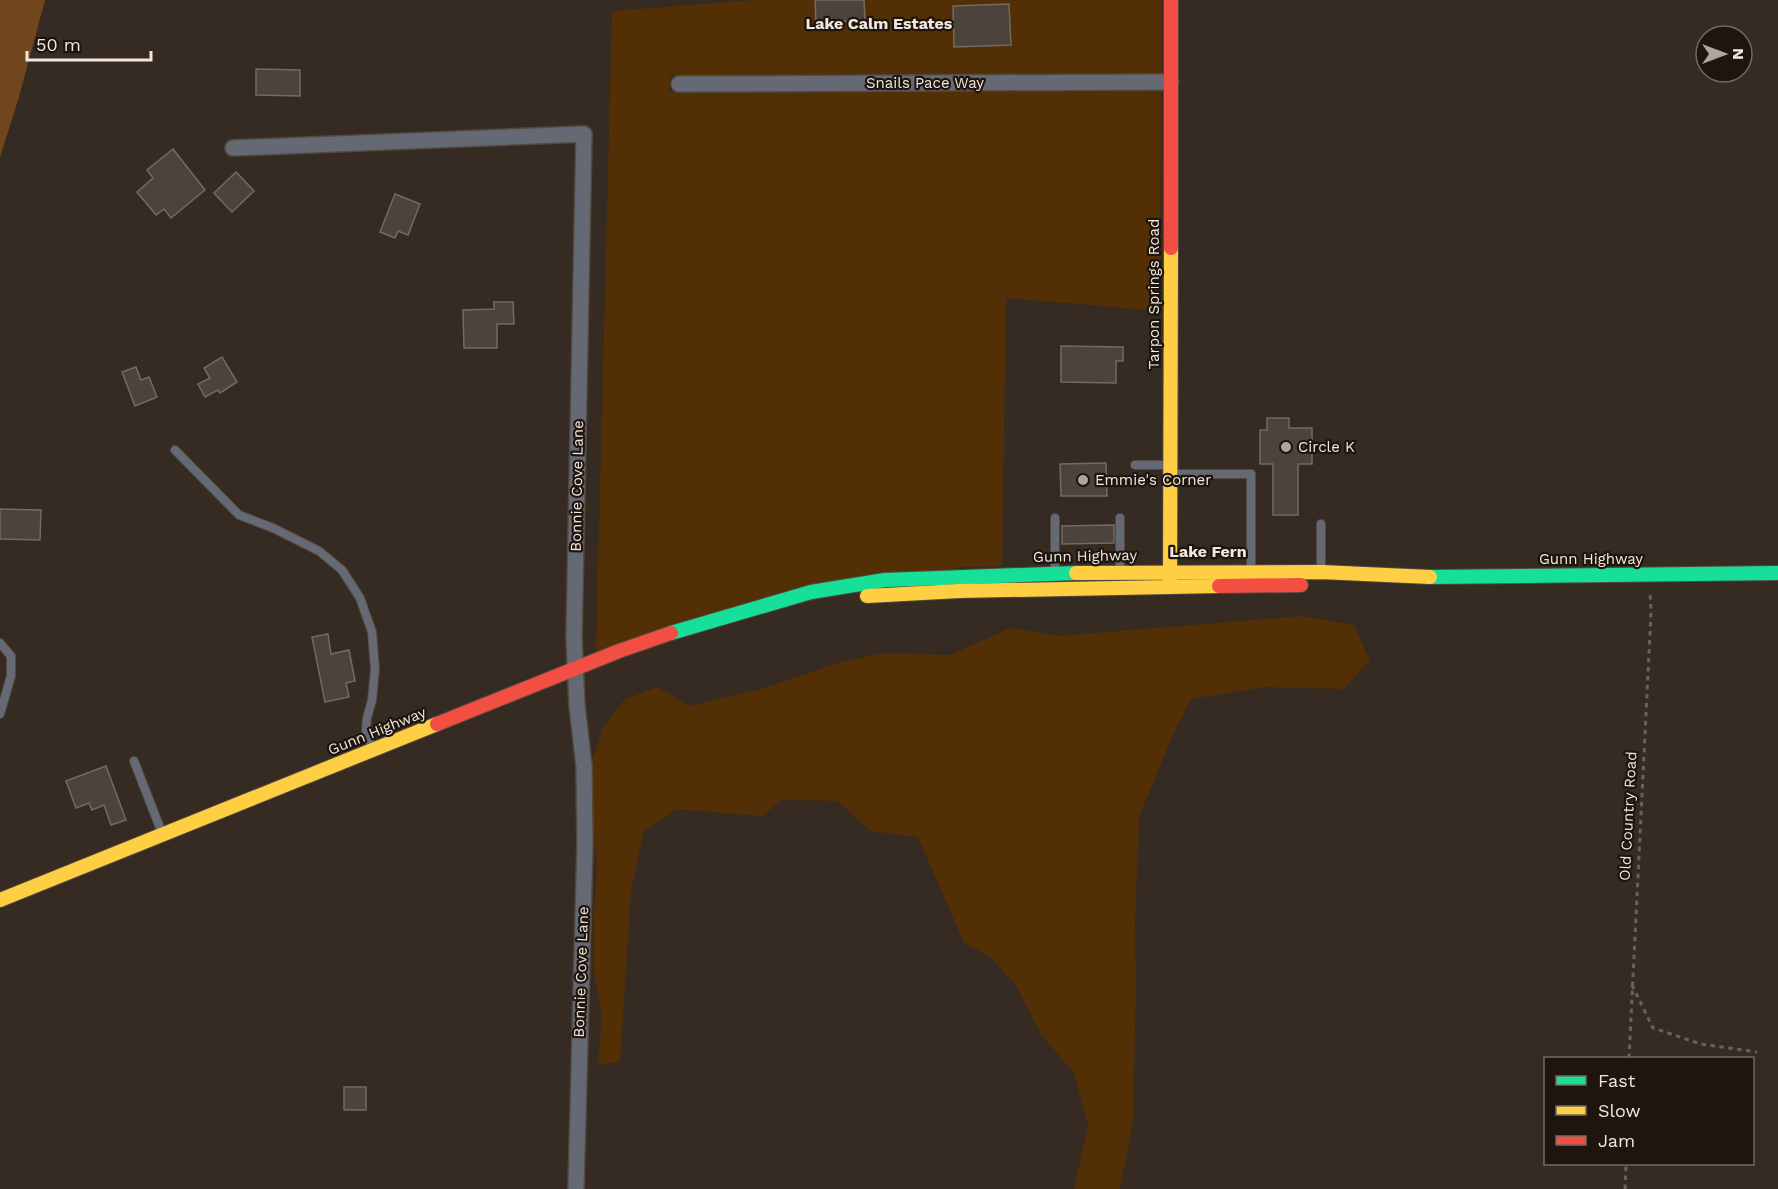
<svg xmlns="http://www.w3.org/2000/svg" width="1778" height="1189" font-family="'Work Sans',sans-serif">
<rect width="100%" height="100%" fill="#352b22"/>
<g fill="#532f05">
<path d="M 755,0 L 1161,0 L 1161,74 L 670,76 L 669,92 L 1161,91 L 1160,311 L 1006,298 L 1002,566 L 961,567 L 596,651 L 612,11 Z"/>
<path d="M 1301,616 L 1354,625 L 1370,661 L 1343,689 L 1264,687 L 1191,699 L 1174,732 L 1139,817 L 1135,923 L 1136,985 L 1133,1121 L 1120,1189 L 1074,1189 L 1088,1124 L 1074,1073 L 1041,1034 L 1016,985 L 989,956 L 964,943 L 918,837 L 870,831 L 838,801 L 782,800 L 762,816 L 676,809 L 644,831 L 631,890 L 620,1062 L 598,1065 L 602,1016 L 594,973 L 594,911 L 597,862 L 591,821 L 584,786 L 603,728 L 625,699 L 658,687 L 689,706 L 762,689 L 834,664 L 882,653 L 950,655 L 1010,628 L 1058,636 Z"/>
</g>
<path fill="#71461d" d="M 0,0 L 45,0 L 19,97 L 0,157 Z"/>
<g fill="#4c433c" stroke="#736a62" stroke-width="1.5">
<path d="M 815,0 L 864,0 L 865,20 L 816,23 Z"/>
<path d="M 1009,4 L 1011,45 L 954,47 L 953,6 Z"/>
<path d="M 256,69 L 300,70 L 300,96 L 256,95 Z"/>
<path d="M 173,149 L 205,190 L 171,218 L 164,209 L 156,215 L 137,192 L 153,178 L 147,170 Z"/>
<path d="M 236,172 L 254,191 L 232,212 L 214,193 Z"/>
<path d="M 395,194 L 420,204 L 408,235 L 398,231 L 395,238 L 380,232 Z"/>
<path d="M 494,302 L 513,302 L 514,324 L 497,324 L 497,348 L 464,348 L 463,310 L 494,309 Z"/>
<path d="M 1061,346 L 1123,347 L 1123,361 L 1116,361 L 1116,383 L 1061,382 Z"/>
<path d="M 222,357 L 237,382 L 220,393 L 218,390 L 205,397 L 198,384 L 210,378 L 204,368 Z"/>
<path d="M 136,367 L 141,380 L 149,377 L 157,397 L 135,406 L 122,372 Z"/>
<path d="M 1267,418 L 1289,418 L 1289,428 L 1312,428 L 1312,464 L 1298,464 L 1298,515 L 1273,515 L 1273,464 L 1260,464 L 1260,430 L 1267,430 Z"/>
<path d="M 1106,463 L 1107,496 L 1061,496 L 1060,464 Z"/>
<path d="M 0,509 L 41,510 L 40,540 L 0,539 Z"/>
<path d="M 1114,525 L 1114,543 L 1062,544 L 1062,526 Z"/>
<path d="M 328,634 L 331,654 L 349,650 L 355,681 L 346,683 L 349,697 L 325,702 L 312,637 Z"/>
<path d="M 106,766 L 126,820 L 111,825 L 104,805 L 92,810 L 89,803 L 76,808 L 66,781 Z"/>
<rect x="344" y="1087" width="22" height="23"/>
</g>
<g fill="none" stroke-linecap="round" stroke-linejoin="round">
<g stroke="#524941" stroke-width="10">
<g id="lane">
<path d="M 175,450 L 239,515 L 273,528 L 319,551 L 342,570 L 360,598 L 372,632 L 375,669 L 372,700 L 367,718 L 366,731 L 372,748"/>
<path d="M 1135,465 L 1169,465"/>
<path d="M 1173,474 L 1251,474 L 1251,570"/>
<path d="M 1055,518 L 1055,571"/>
<path d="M 1120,518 L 1120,570"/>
<path d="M 1321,524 L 1321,570"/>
<path d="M 0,643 L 11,656 L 11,676 L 0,714"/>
<path d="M 134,761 L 162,833"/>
</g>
</g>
<g stroke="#524941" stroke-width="18">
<g id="street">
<path d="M 679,84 L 1171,82"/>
<path d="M 233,148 L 584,134 L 574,638 L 577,706 L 584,766 L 585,842 L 576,1189"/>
</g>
</g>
<g stroke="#524941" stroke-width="16">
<g id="fast">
<path d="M 1430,577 L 1778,573"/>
<path d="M 671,633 L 811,592 L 885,580 L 1076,573"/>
</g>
</g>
<g stroke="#524941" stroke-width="16">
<g id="slow">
<path d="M 1076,573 L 1321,572 L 1430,577"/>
<path d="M 1170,585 L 1171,248"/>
<path d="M 867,596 L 959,591 L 1219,586"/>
<path d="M 0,900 L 437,724"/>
</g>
</g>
<g stroke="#524941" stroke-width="16">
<g id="jam">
<path d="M 1171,248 L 1171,0"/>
<path d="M 1219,586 L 1301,585"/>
<path d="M 437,724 L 619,651 L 671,633"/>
</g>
</g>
<g stroke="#646265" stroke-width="3" stroke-dasharray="4.5 4.5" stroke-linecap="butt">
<path d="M 1632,985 L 1653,1028 L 1701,1044 L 1757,1052"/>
<path d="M 1629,1058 L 1651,613 L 1650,591"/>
<path d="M 1625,1189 L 1626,1164"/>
</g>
<use href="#lane" stroke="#656974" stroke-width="8"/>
<use href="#street" stroke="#656974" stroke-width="15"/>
<use href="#fast" stroke="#16e098" stroke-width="14"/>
<use href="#slow" stroke="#ffcf43" stroke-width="14"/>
<use href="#jam" stroke="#f24e42" stroke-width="14"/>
</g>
<g fill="#b0a59b" stroke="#1d150e" stroke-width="2">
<circle cx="1286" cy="447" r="6"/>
<circle cx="1083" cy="480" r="6"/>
</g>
<g text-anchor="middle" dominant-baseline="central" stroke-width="4.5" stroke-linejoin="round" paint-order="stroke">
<g font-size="15" fill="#f3e6dc" stroke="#1d150e">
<text x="925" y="83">Snails Pace Way</text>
<text transform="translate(1154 294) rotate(-90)">Tarpon Springs Road</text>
<text transform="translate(577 486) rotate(-89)">Bonnie Cove Lane</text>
<text transform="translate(1085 556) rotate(-1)">Gunn Highway</text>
<text x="1591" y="559">Gunn Highway</text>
<text transform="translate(377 731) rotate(-22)">Gunn Highway</text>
<text transform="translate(1628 816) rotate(-87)">Old Country Road</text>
<text transform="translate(581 972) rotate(-88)">Bonnie Cove Lane</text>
</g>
<g font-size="15" fill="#f3e6dc" stroke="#1d150e" text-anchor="start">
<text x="1298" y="447">Circle K</text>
<text x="1095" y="480">Emmie's Corner</text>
</g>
<g font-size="16" font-weight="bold" fill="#f3e6dc" stroke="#1d150e">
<text x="879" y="23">Lake Calm Estates</text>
<text x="1208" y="551">Lake Fern</text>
</g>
</g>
<rect x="1544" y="1057" width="210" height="108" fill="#1d150e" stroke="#736960" stroke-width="1.5"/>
<rect x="1556" y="1076" width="30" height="9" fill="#16e098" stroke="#736960" stroke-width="1.5"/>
<text x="1598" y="1087" font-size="18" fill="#f3e6dc">Fast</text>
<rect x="1556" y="1106" width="30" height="9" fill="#ffcf43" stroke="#736960" stroke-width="1.5"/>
<text x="1598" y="1117" font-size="18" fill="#f3e6dc">Slow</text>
<rect x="1556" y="1136" width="30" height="9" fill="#f24e42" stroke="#736960" stroke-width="1.5"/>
<text x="1598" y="1147" font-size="18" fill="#f3e6dc">Jam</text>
<g transform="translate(1724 54) rotate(90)"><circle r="28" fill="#1d150e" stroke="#736960" stroke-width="1.5"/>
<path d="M0-4.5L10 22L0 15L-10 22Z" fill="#b0a59b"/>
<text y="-9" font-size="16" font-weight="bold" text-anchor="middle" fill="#f3e6dc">N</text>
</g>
<path d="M27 51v9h124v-9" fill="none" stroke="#f3e6dc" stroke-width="3"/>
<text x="36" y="51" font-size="18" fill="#f3e6dc" stroke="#1d150e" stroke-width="4.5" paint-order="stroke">50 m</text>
</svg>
